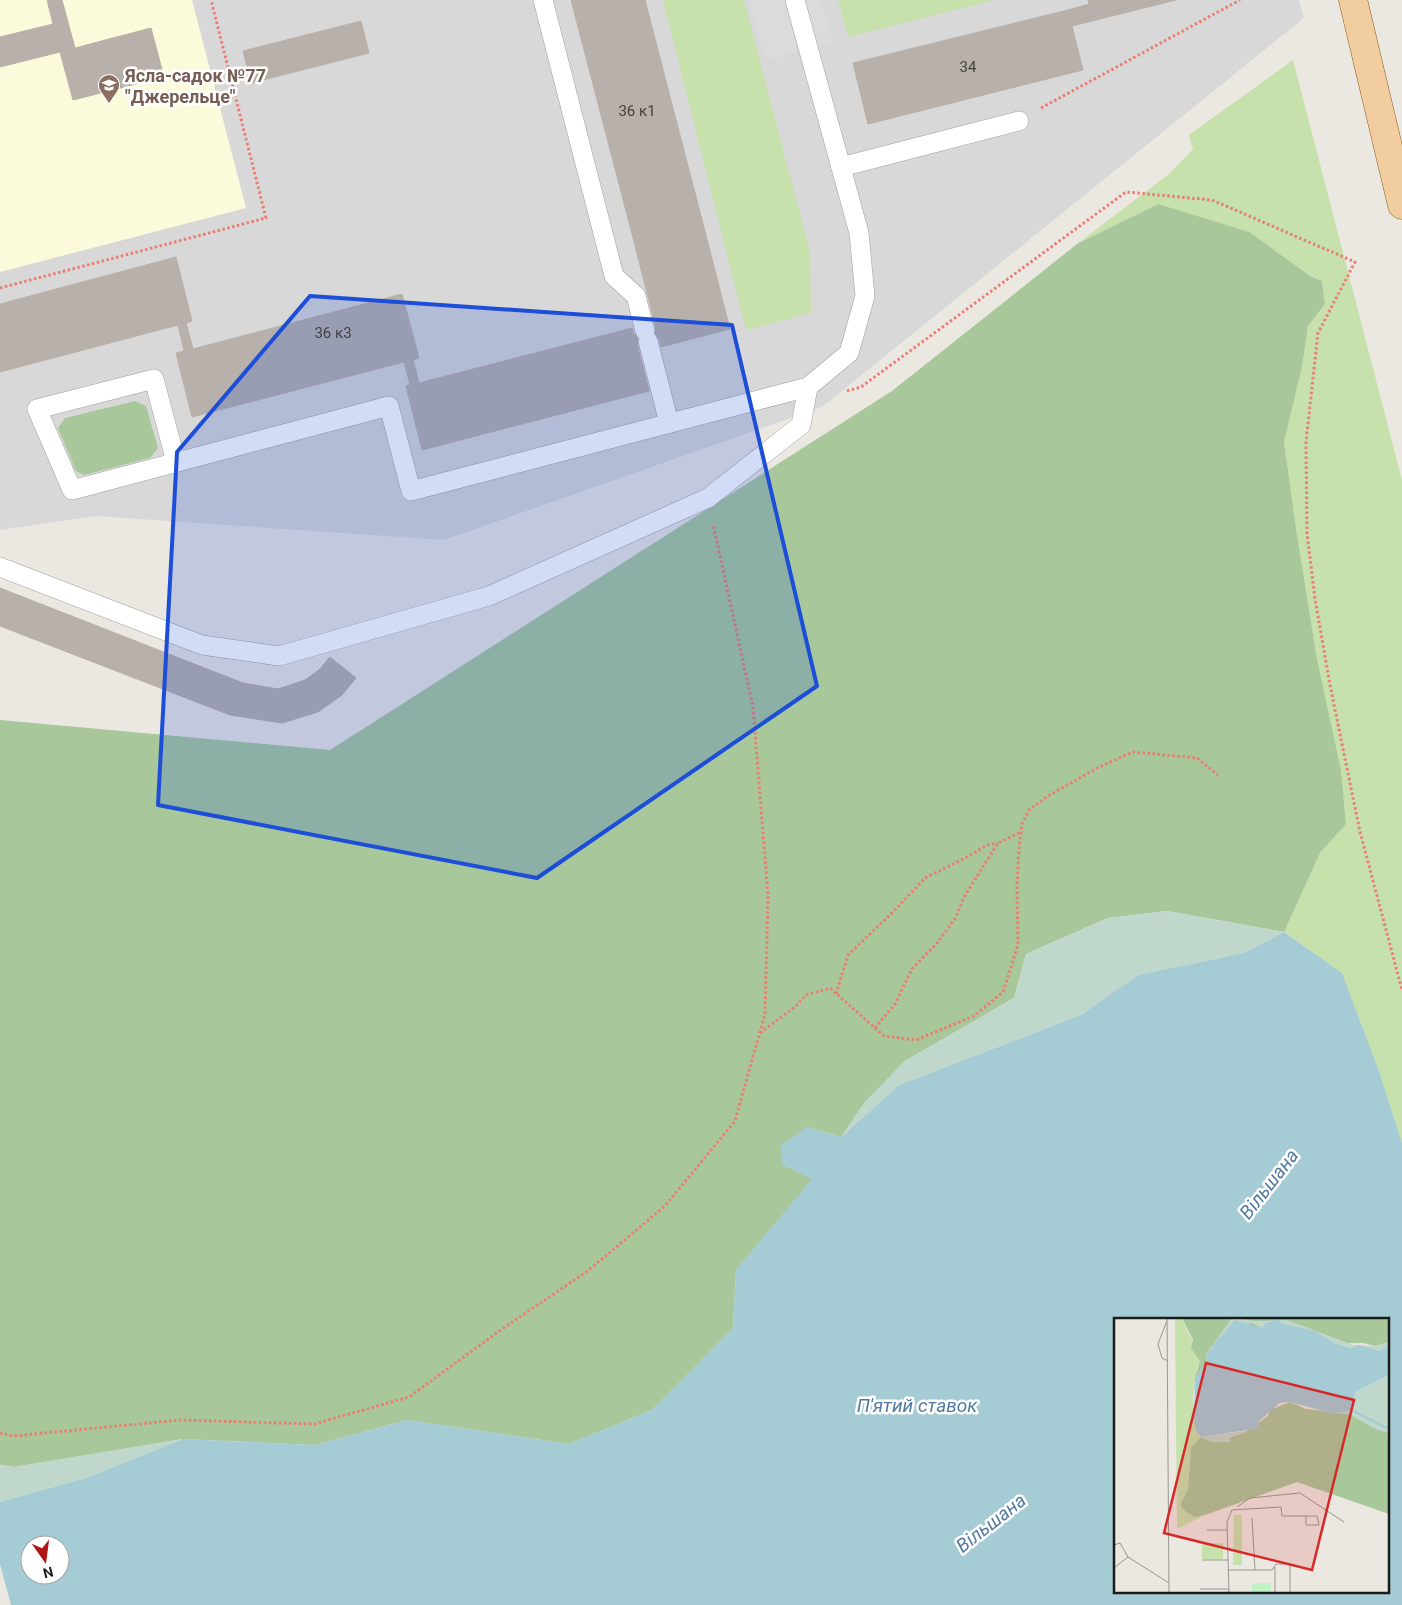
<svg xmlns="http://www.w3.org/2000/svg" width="1402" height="1605" font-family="Roboto,sans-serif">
<rect width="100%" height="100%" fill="#ebe8e1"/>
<path fill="#d9d8d8" d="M 0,0 L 1299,0 L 1304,18 L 822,407 L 444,540 L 95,516 L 0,530 Z"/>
<path fill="#fbfada" d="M 0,0 L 192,0 L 246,208 L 0,272 Z"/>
<g fill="#c6e1ab">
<path d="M 663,0 L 744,0 L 810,252 L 811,313 L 746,330 Z"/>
<path d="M 838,0 L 995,0 L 848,37 Z"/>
<path d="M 1293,60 L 1402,480 L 1402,1143 L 1379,1071 L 1342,973 L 1284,932 L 1320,853 L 1346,824 L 1341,770 L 1317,659 L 1297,535 L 1284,442 L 1302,367 L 1308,326 L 1325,304 L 1322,281 L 1158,204 L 1077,244 L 1169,174 L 1193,149 L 1189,135 Z"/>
</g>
<g fill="#a8c79a">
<path d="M 1158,204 L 1249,232 L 1310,276 L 1322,281 L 1325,304 L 1308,326 L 1302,367 L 1284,442 L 1297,535 L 1317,659 L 1341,770 L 1346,824 L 1320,853 L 1284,932 L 1167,911 L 1108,918 L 1026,954 L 1014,998 L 905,1061 L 865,1102 L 841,1137 L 807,1127 L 782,1164 L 813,1179 L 736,1270 L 733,1328 L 652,1410 L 569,1444 L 407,1420 L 315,1445 L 183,1439 L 14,1467 L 0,1465 L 0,720 L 330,750 L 892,391 L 1077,244 Z"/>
<path d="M 135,401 L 146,406 L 158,448 L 150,458 L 84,475 L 76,471 L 58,428 L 65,418 Z"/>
</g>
<g fill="#c0d8cc">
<path d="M 1167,911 L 1284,932 L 1244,953 L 1138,975 L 1081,1015 L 899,1085 L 841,1137 L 865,1102 L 905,1061 L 1014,998 L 1026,954 L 1108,918 Z"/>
<path d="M 183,1439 L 86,1478 L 0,1502 L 0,1465 L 14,1467 Z"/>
</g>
<path fill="#dbdbdb" d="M 748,0 L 821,0 L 833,42 L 765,60 Z"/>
<path fill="#a5cbd5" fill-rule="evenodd" d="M 1284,932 L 1342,973 L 1379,1071 L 1402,1143 L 1402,1605 L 11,1605 L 0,1564 L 0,1502 L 86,1478 L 183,1439 L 315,1445 L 407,1420 L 569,1444 L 652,1410 L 733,1328 L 736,1270 L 812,1179 L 782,1164 L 781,1145 L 807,1127 L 841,1137 L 899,1085 L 1081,1015 L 1138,975 L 1244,953 ZM 1116,1319 L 1388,1319 L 1388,1591 L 1116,1591 ZM 30,1545 L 60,1545 L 60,1575 L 30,1575 Z"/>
<g fill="#b8b1ab" stroke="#bbafa5">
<path d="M 47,0 L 62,0 L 75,48 L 151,28 L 164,77 L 73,100 L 60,52 L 0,67 L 0,37 L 53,24 Z"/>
<path d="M 571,0 L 645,0 L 701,216 L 632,234 Z"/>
<path d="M 1088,0 L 1176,0 L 1072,26 L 1068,10 L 1089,4 Z"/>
<path d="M 1068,10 L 1083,70 L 868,124 L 853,63 Z"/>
<path d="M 361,21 L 369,53 L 251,83 L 243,51 Z"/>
<path d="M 701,216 L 730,329 L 661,347 L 659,338 L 637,344 L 649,391 L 422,450 L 406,386 L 410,385 L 407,373 L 416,371 L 419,383 L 632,328 L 634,335 L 656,328 L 632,234 Z"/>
<path d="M 176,257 L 192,321 L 186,323 L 193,349 L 402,294 L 419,358 L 413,360 L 416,371 L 407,373 L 404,362 L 192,417 L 176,353 L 184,351 L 178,325 L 0,372 L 0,304 Z"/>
<path d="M 0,588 L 243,683 L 278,689 L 305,680 L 319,670 L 330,657 L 356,678 L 342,695 L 318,712 L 282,723 L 230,715 L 0,626 Z"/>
</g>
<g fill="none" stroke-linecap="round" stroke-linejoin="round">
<g stroke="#9f9f9f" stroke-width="20">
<g id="lane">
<path d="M 543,0 L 614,276 L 636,296 L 645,331"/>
<path d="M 841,167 L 1019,121"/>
<path d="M 648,341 L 669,423"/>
<path d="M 176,462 L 154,379 L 37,409 L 72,490 L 389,406 L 411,491 L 808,387 L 849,353 L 865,296 L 859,233 L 795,0"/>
<path d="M 0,567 L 202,645 L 279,656 L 489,596 L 708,498 L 801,425 L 808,387"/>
</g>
</g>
<g stroke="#835b0f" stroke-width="29">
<path id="primary" d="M 1353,0 L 1402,205"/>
</g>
<g stroke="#ea7e73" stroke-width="3" stroke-dasharray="2.5 2.5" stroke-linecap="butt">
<path d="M 1041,108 L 1240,0"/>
<path d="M 0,288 L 266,218 L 211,0"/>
<path d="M 847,391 L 861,387 L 1126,192 L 1212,200 L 1355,262 L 1318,333 L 1306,442 L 1307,533 L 1315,599 L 1330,685 L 1360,832 L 1402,990"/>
<path d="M 836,994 L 848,955 L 893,912 L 925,878 L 967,857 L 987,845 L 998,843"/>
<path d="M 875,1028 L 895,1004 L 912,969 L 938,942 L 956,917 L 964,897 L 998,843 L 1021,832"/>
<path d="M 760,1033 L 795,1007 L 806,995 L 830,988 L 884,1036 L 916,1040 L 974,1016 L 1003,992 L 1018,945 L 1017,885 L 1019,849 L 1022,824 L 1029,810 L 1048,796 L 1097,768 L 1133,752 L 1197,758 L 1218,775"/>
<path d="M 0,1433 L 14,1436 L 180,1420 L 314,1424 L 409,1397 L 502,1329 L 589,1270 L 665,1206 L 735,1121 L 765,1014 L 768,895 L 753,707 L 713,524"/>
</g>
<use href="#lane" stroke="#fff" stroke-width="19"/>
<use href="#primary" stroke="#f1cda0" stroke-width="28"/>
</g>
<path fill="#1d4ed8" fill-opacity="0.2" stroke="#1d4ed8" stroke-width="4" stroke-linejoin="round" d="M 310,296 L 732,325 L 817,686 L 537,878 L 158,805 L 177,452 Z"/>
<defs>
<g id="school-pin" transform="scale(1.125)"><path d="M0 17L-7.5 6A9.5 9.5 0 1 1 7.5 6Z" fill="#8d6e63" stroke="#fff"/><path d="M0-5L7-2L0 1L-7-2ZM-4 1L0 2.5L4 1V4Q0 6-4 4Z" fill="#fff"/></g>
</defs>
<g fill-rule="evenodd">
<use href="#school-pin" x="109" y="85"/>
</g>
<g text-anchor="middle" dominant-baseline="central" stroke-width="5" stroke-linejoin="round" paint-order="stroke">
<g font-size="15" fill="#42403f">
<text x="968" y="67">34</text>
<text x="637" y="111">36 к1</text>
<text x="333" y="333">36 к3</text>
</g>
<g font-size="18" font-weight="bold" fill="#785e54" stroke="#fff" text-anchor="start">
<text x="125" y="75">Ясла-садок №77<tspan x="125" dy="21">"Джерельце"</tspan></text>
</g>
<g font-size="19" font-style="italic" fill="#527a9f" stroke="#fff">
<text transform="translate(1269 1184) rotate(-52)">Вільшана</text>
<text x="917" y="1405">П'ятий ставок</text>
<text transform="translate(991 1523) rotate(-38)">Вільшана</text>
</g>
</g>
<g transform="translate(1114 1318)">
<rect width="275" height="275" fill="#ebe8e1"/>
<path d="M 61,0 L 68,0 L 87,43 L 83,49 L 79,79 L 82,113 L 87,119 L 77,129 L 74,171 L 66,187 L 81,199 L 91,197 L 63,211 ZM 120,197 L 128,197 L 128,247 L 119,247 ZM 88,225 L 109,225 L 109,241 L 88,241 Z" fill="#c6e1ab"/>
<path d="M 68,0 L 275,0 L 275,24 L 261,28 L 249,25 L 98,28 L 92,36 L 93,45 L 81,59 L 86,43 L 77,30 L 79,22 ZM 176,84 L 192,91 L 235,96 L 275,115 L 275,196 L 183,164 L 91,197 L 81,199 L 72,194 L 66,187 L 74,171 L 77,129 L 87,119 L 99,124 L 130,115 L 154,98 L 156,92 Z" fill="#a8c79a"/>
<path d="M 121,0 L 141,3 L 173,2 L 239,27 L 261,28 L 275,24 L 275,27 L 265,33 L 238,30 L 220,25 L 200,13 L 169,6 L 148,10 L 138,5 L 119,7 L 98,28 L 117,1 ZM 275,57 L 275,115 L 263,112 L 235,96 L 217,95 L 239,93 L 241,74 ZM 139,109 L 130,115 L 117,119 L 115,124 L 99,124 L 87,119 L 131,113 Z" fill="#c0d8cc"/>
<path d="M 138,265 L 157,265 L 157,275 L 138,275 Z" fill="#c1f2c4"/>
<path d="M 121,2 L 148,10 L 152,5 L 164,2 L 169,6 L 200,13 L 220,25 L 237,30 L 244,27 L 265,33 L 275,27 L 275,57 L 241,74 L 239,93 L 217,95 L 176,84 L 166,85 L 143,105 L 146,110 L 87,119 L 82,113 L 80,102 L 81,59 L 93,45 L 92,36 Z" fill="#a5cbd5"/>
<path fill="none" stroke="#a5cbd5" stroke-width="2.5" d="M 239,93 L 275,111"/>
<path fill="none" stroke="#989692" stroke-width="1" d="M 53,0 L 55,275M 53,3 L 44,26 L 48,40 L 54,43M 123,189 L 136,180 L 186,175 L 230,204M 138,200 L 141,252M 93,212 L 113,212M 0,227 L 6,225 L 14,239 L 55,265M 88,242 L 114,242M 161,249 L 161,275M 0,250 L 14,239M 114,252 L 158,252 L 162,246 L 176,246 L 176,275M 86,271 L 115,271M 115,275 L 113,204 L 118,192 L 167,189 L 168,198 L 203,198 L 205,207 L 192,207 L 192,198"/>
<path fill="#d62828" fill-opacity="0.15" stroke="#d62828" stroke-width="2.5" d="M 92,45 L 240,82 L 198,252 L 50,215 Z"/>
<rect width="275" height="275" fill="none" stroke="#1b1b1b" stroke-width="2.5"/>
</g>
<g transform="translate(45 1560) rotate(166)"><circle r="24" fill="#ffffff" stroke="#a4a4a4"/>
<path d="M0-4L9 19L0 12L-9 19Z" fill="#b11416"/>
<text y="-8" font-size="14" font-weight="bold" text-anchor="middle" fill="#1b1b1b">N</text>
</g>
</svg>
